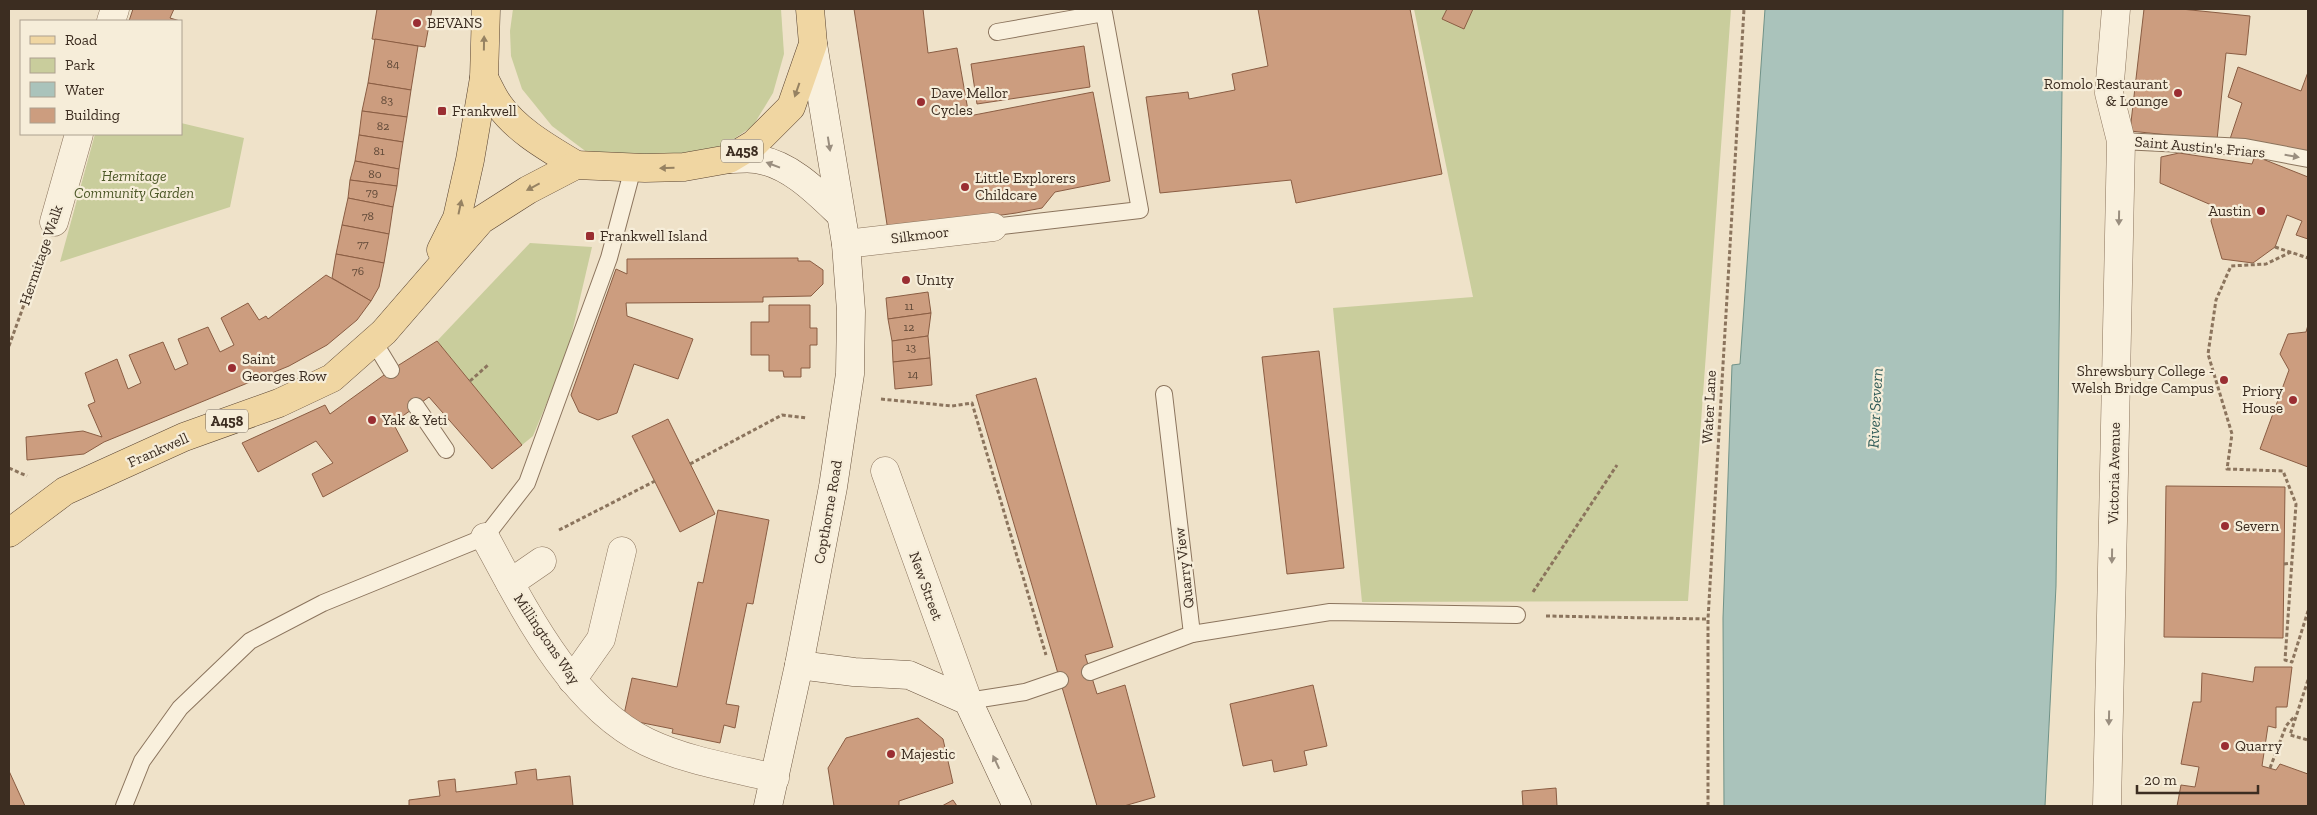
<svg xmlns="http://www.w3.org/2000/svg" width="2317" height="815" font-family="'Zilla Slab',serif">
<rect width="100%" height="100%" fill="#efe2c9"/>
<g fill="#c9cd9c">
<path d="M 513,9 L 781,9 L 784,54 L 773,93 L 753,126 L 720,148 L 667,156 L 588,153 L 552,126 L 522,89 L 511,56 L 510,31 Z"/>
<path d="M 1414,9 L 1731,9 L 1688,601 L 1362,602 L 1333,308 L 1473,297 Z"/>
<path d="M 181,123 L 244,138 L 230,207 L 60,262 L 95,134 L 181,134 Z"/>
<path d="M 530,243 L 592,247 L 567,354 L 533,436 L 522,445 L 437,341 Z"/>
</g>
<path fill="#aac3bb" stroke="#709288" d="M 1765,9 L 2063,9 L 2056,586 L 2045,806 L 1724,806 L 1723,618 L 1732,365 L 1740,364 Z"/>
<g fill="#cc9d7f" stroke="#8a5d43">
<path d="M 133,9 L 174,9 L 170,18 L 180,21 L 129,21 Z"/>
<path d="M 377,9 L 432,9 L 425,47 L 372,39 Z"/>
<path d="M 854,9 L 923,9 L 928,53 L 957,48 L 969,116 L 1093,92 L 1110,181 L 1055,192 L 1042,208 L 1016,213 L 888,231 Z"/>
<path d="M 1258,9 L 1410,9 L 1442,174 L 1296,203 L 1291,180 L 1160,193 L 1146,97 L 1188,92 L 1189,99 L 1235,90 L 1232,74 L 1268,66 Z"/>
<path d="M 1447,9 L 1473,9 L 1464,29 L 1442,19 Z"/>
<path d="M 2144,9 L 2181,9 L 2250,16 L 2246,55 L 2226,53 L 2217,140 L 2130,131 Z"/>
<path d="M 375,39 L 418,46 L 411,90 L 368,83 Z"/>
<path d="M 1084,46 L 1090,87 L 977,104 L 971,64 Z"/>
<path d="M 2238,67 L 2301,91 L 2308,72 L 2308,153 L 2230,139 L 2242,103 L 2228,97 Z"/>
<path d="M 368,83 L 411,90 L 407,117 L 362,111 Z"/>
<path d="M 362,111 L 407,117 L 403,142 L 359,135 Z"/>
<path d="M 359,135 L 403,142 L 399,169 L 355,161 Z"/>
<path d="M 2179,153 L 2252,164 L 2255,156 L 2308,177 L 2308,239 L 2296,235 L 2302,221 L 2287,215 L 2275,247 L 2253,263 L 2222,259 L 2211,221 L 2216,207 L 2160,183 L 2161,157 Z"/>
<path d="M 355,161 L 399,169 L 397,186 L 350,180 Z"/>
<path d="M 350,180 L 397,186 L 393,207 L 348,198 Z"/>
<path d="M 348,198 L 393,207 L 389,234 L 342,225 Z"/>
<path d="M 342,225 L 389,234 L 384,263 L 336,254 Z"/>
<path d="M 336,254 L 384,263 L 379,287 L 371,301 L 332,278 Z"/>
<path d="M 798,258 L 798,261 L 810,261 L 823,270 L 823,284 L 811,296 L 763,297 L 763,302 L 626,303 L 627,316 L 693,339 L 678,379 L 634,364 L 617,413 L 598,420 L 579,412 L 571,395 L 616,269 L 627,274 L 627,259 Z"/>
<path d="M 326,275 L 371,301 L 357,320 L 327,345 L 289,366 L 104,442 L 84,454 L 27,460 L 26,437 L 83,431 L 102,437 L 88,405 L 95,402 L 85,373 L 117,359 L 128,389 L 141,383 L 129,355 L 163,342 L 175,370 L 188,364 L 178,339 L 208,327 L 220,352 L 234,345 L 221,318 L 248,303 L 259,320 L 266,316 L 268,319 Z"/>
<path d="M 928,292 L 931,313 L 888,319 L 886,298 Z"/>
<path d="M 769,305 L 810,305 L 810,328 L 817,328 L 817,345 L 810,345 L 810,368 L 801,368 L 801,377 L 784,377 L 783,371 L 769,371 L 769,355 L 751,355 L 751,322 L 769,322 Z"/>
<path d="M 931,313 L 928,336 L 892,341 L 888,319 Z"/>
<path d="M 2308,325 L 2308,467 L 2260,449 L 2289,370 L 2280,354 L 2288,334 L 2306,332 Z"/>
<path d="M 928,336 L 930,358 L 893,362 L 892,341 Z"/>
<path d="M 437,341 L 522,445 L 492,469 L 429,397 L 393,423 L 408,451 L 323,497 L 312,474 L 333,463 L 316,441 L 258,472 L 242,443 L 325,405 L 330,414 L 391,370 Z"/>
<path d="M 1319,351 L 1344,568 L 1287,574 L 1262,357 Z"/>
<path d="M 930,358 L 932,385 L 895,389 L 893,362 Z"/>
<path d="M 1036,378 L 1113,647 L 1085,655 L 1097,694 L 1125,685 L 1155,797 L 1124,806 L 1097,806 L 976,395 Z"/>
<path d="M 668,419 L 715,514 L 680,532 L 632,436 Z"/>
<path d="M 2166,486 L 2285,487 L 2283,638 L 2164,637 Z"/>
<path d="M 718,510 L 769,520 L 753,604 L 747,603 L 726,704 L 739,706 L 735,728 L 724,725 L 720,743 L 672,733 L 673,729 L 623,719 L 632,678 L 677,687 L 698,582 L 703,583 Z"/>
<path d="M 2255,667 L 2292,667 L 2287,707 L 2276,707 L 2276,728 L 2268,726 L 2262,766 L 2276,770 L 2280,764 L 2308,774 L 2308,806 L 2177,806 L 2181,785 L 2195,787 L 2199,767 L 2181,764 L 2193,702 L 2201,702 L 2202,673 L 2253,682 Z"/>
<path d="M 1313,685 L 1327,746 L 1304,751 L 1307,765 L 1274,772 L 1272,760 L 1243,766 L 1230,704 Z"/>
<path d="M 918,718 L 943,739 L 953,783 L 899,801 L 899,806 L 834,806 L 828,768 L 846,738 Z"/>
<path d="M 536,769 L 537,780 L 570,776 L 573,806 L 409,806 L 409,800 L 440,796 L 438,781 L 455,779 L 456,792 L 517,784 L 515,772 Z"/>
<path d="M 9,771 L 25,806 L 9,806 Z"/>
<path d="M 1556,788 L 1557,806 L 1523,806 L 1522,791 Z"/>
<path d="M 953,800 L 957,806 L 942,806 Z"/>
</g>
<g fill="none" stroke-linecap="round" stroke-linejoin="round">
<g stroke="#8b745d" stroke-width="18">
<g id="lane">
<path d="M 2121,141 L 2245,147 L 2308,159"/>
<path d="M 993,227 L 1140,210 L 1104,13 L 997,32"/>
<path d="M 374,342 L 391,370"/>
<path d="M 416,406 L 446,450"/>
<path d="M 1192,634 L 1330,612 L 1517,615"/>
<path d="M 1090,672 L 1192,634 L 1164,394"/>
<path d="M 968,701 L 1025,692 L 1060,680"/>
<path d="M 124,806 L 142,761 L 180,708 L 250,641 L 323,603 L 485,537 L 527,483 L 609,258 L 633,168"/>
</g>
</g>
<g stroke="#8b745d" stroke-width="29">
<g id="street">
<path d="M 111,21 L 115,9"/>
<path d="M 54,222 L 79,134"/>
<path d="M 846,244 L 993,227"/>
<path d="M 885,471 L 968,701"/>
<path d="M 485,537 C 524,609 571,705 647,742 C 687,761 732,768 775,778"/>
<path d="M 510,583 L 542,561"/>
<path d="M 572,680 L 601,639 L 622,551"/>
<path d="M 2107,806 L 2121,141 L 2109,93 L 2116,9"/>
</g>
</g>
<g stroke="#6d5640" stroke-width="29">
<g id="secondary">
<path d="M 729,159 C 738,159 748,158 756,159 C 790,164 817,192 840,214"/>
<path d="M 799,665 L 854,672 L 909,675 L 968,701 L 1017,806"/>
<path d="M 768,806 L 799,665 L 833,487 L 850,374 L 851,311 L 846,244 L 813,44"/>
</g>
</g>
<g stroke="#594331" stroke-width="29">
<g id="primary">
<path d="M 484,78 C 489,87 493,97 499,105 C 517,131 550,149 576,165"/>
<path d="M 441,250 L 457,218 L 470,160 L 484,78 L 486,9"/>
<path d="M 9,533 L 65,491 L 184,437 L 279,403 L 332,378 L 384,332 L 481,220 L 528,190 L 576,165 L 645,168 L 684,167 L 729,159 L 754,144 L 791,107 L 813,44 L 810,9"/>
</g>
</g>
<g stroke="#8b745d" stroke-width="3" stroke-dasharray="4 2.5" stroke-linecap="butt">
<path d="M 2275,247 L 2308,258"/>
<path d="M 2291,252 L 2266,264 L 2231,266 L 2216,300 L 2208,354 L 2232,434 L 2227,469 L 2283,471 L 2296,504 L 2285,660 L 2292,662 L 2308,611"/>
<path d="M 9,346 L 42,255"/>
<path d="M 470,381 L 488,365"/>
<path d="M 881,399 L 952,406 L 972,403 L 1046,655"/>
<path d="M 690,464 L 782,415 L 807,418"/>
<path d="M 9,468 L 27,476"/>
<path d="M 559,530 L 655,481"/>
<path d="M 2284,564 L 2292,563"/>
<path d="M 1533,592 L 1617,465"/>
<path d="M 1546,616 L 1708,619"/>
<path d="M 2308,680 L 2290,735 L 2308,740"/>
<path d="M 2270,768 L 2286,726 L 2295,716"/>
<path d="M 1708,806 L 1708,619 L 1744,9"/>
</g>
<use href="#lane" stroke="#f9f0dd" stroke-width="16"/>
<use href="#street" stroke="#f9f0dd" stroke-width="28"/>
<use href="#secondary" stroke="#f9f0dd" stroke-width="28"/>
<use href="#primary" stroke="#f0d6a2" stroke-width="28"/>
</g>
<defs><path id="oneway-solid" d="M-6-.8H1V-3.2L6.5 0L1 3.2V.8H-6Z" transform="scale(1.25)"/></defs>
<g fill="#968262">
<use href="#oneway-solid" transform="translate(484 43) rotate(-89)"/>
<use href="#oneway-solid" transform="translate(797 90) rotate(109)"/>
<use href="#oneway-solid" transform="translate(667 168) rotate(179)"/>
<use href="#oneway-solid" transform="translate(533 187) rotate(152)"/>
<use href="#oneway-solid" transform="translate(460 207) rotate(-78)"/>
</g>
<g fill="#9a8e7f">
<use href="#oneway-solid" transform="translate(829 144) rotate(81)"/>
<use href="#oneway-solid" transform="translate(2292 156) rotate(10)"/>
<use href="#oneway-solid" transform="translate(773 165) rotate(-159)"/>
<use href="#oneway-solid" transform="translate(2119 218) rotate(91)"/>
<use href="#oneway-solid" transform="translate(2112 556) rotate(91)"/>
<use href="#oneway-solid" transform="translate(2109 718) rotate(91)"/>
<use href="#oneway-solid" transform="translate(996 762) rotate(-115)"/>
</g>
<g fill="#9a2e32" stroke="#f6edd9" stroke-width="2">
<circle cx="417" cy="23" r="5"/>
<circle cx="2178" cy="93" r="5"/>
<circle cx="921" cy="102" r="5"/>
<rect x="437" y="106" width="10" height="10" rx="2.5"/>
<circle cx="965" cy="187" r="5"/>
<circle cx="2261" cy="211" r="5"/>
<rect x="585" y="231" width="10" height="10" rx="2.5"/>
<circle cx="906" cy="280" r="5"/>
<circle cx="232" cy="368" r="5"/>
<circle cx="2224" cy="380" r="5"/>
<circle cx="2293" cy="400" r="5"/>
<circle cx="372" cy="420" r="5"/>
<circle cx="2225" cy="526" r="5"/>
<circle cx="2225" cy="746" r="5"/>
<circle cx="891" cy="754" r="5"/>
</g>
<g text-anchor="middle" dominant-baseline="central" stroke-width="4.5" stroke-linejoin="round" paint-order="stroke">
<g font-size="12" fill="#604938">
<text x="393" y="64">84</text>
<text x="387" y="100">83</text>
<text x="383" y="126">82</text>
<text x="379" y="151">81</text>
<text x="375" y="174">80</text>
<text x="372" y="192">79</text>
<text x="368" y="216">78</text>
<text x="363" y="244">77</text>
<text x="358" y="271">76</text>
<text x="909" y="306">11</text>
<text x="909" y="327">12</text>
<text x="911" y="347">13</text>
<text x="913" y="374">14</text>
</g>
<g fill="#f6edd9" stroke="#746758" stroke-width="1">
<rect x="721" y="139.5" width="42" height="23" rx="4"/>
<rect x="206" y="409.5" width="42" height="23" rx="4"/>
</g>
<g font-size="14" font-weight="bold" fill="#3c2d21">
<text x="742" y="151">A458</text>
<text x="227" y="421">A458</text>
</g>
<g font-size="15" fill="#3c2d21" stroke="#f6edd9" text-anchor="start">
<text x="427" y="23">BEVANS</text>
<text x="2168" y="84" text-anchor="end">Romolo Restaurant<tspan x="2168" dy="17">&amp; Lounge</tspan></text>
<text x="931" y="93">Dave Mellor<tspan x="931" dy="17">Cycles</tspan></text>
<text x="452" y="111">Frankwell</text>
<text x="975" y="178">Little Explorers<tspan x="975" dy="17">Childcare</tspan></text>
<text x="2251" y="211" text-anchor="end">Austin</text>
<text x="600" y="236">Frankwell Island</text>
<text x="916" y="280">Un1ty</text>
<text x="242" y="359">Saint<tspan x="242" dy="17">Georges Row</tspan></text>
<text x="2214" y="371" text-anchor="end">Shrewsbury College -<tspan x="2214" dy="17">Welsh Bridge Campus</tspan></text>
<text x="2283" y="391" text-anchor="end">Priory<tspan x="2283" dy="17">House</tspan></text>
<text x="382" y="420">Yak &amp; Yeti</text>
<text x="2235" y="526">Severn</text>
<text x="2235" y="746">Quarry</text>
<text x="901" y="754">Majestic</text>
</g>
<g font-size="15" fill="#3c2d21" stroke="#f6edd9">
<text transform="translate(2200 147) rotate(5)">Saint Austin's Friars</text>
<text transform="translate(920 235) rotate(-7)">Silkmoor</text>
<text transform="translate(41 255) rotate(-71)">Hermitage Walk</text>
<text transform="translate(1709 407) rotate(-87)">Water Lane</text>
<text transform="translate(158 450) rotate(-24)">Frankwell</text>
<text transform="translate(2114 473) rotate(-89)">Victoria Avenue</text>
<text transform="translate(828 512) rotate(-80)">Copthorne Road</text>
<text transform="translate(1184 568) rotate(-97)">Quarry View</text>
<text transform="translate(926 586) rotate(70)">New Street</text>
<text transform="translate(547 639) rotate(56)">Millingtons Way</text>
</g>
<g font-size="15" font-style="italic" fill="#4d5828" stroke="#f6edd9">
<text x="134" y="176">Hermitage<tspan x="134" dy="17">Community Garden</tspan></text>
</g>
<g font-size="16" font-style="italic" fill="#305b57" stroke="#f6edd9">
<text transform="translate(1875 408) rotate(-87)">River Severn</text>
</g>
</g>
<rect width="2317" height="815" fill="none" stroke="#3c2d21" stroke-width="20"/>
<rect x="20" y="20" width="162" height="115" fill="#f6edd9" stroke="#aca08f"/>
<rect x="30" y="36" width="25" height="8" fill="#f0d6a2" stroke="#aca08f"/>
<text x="65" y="45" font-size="15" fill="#3c2d21">Road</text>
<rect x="30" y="58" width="25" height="15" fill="#c9cd9c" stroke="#aca08f"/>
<text x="65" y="70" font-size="15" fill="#3c2d21">Park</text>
<rect x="30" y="82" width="25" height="15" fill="#aac3bb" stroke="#aca08f"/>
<text x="65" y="95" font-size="15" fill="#3c2d21">Water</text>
<rect x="30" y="108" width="25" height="15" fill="#cc9d7f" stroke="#aca08f"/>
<text x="65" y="120" font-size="15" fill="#3c2d21">Building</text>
<path d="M2137 785v8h121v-8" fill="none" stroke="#3c2d21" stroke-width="2.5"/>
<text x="2144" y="785" font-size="15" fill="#3c2d21" stroke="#f6edd9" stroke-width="4" paint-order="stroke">20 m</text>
</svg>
